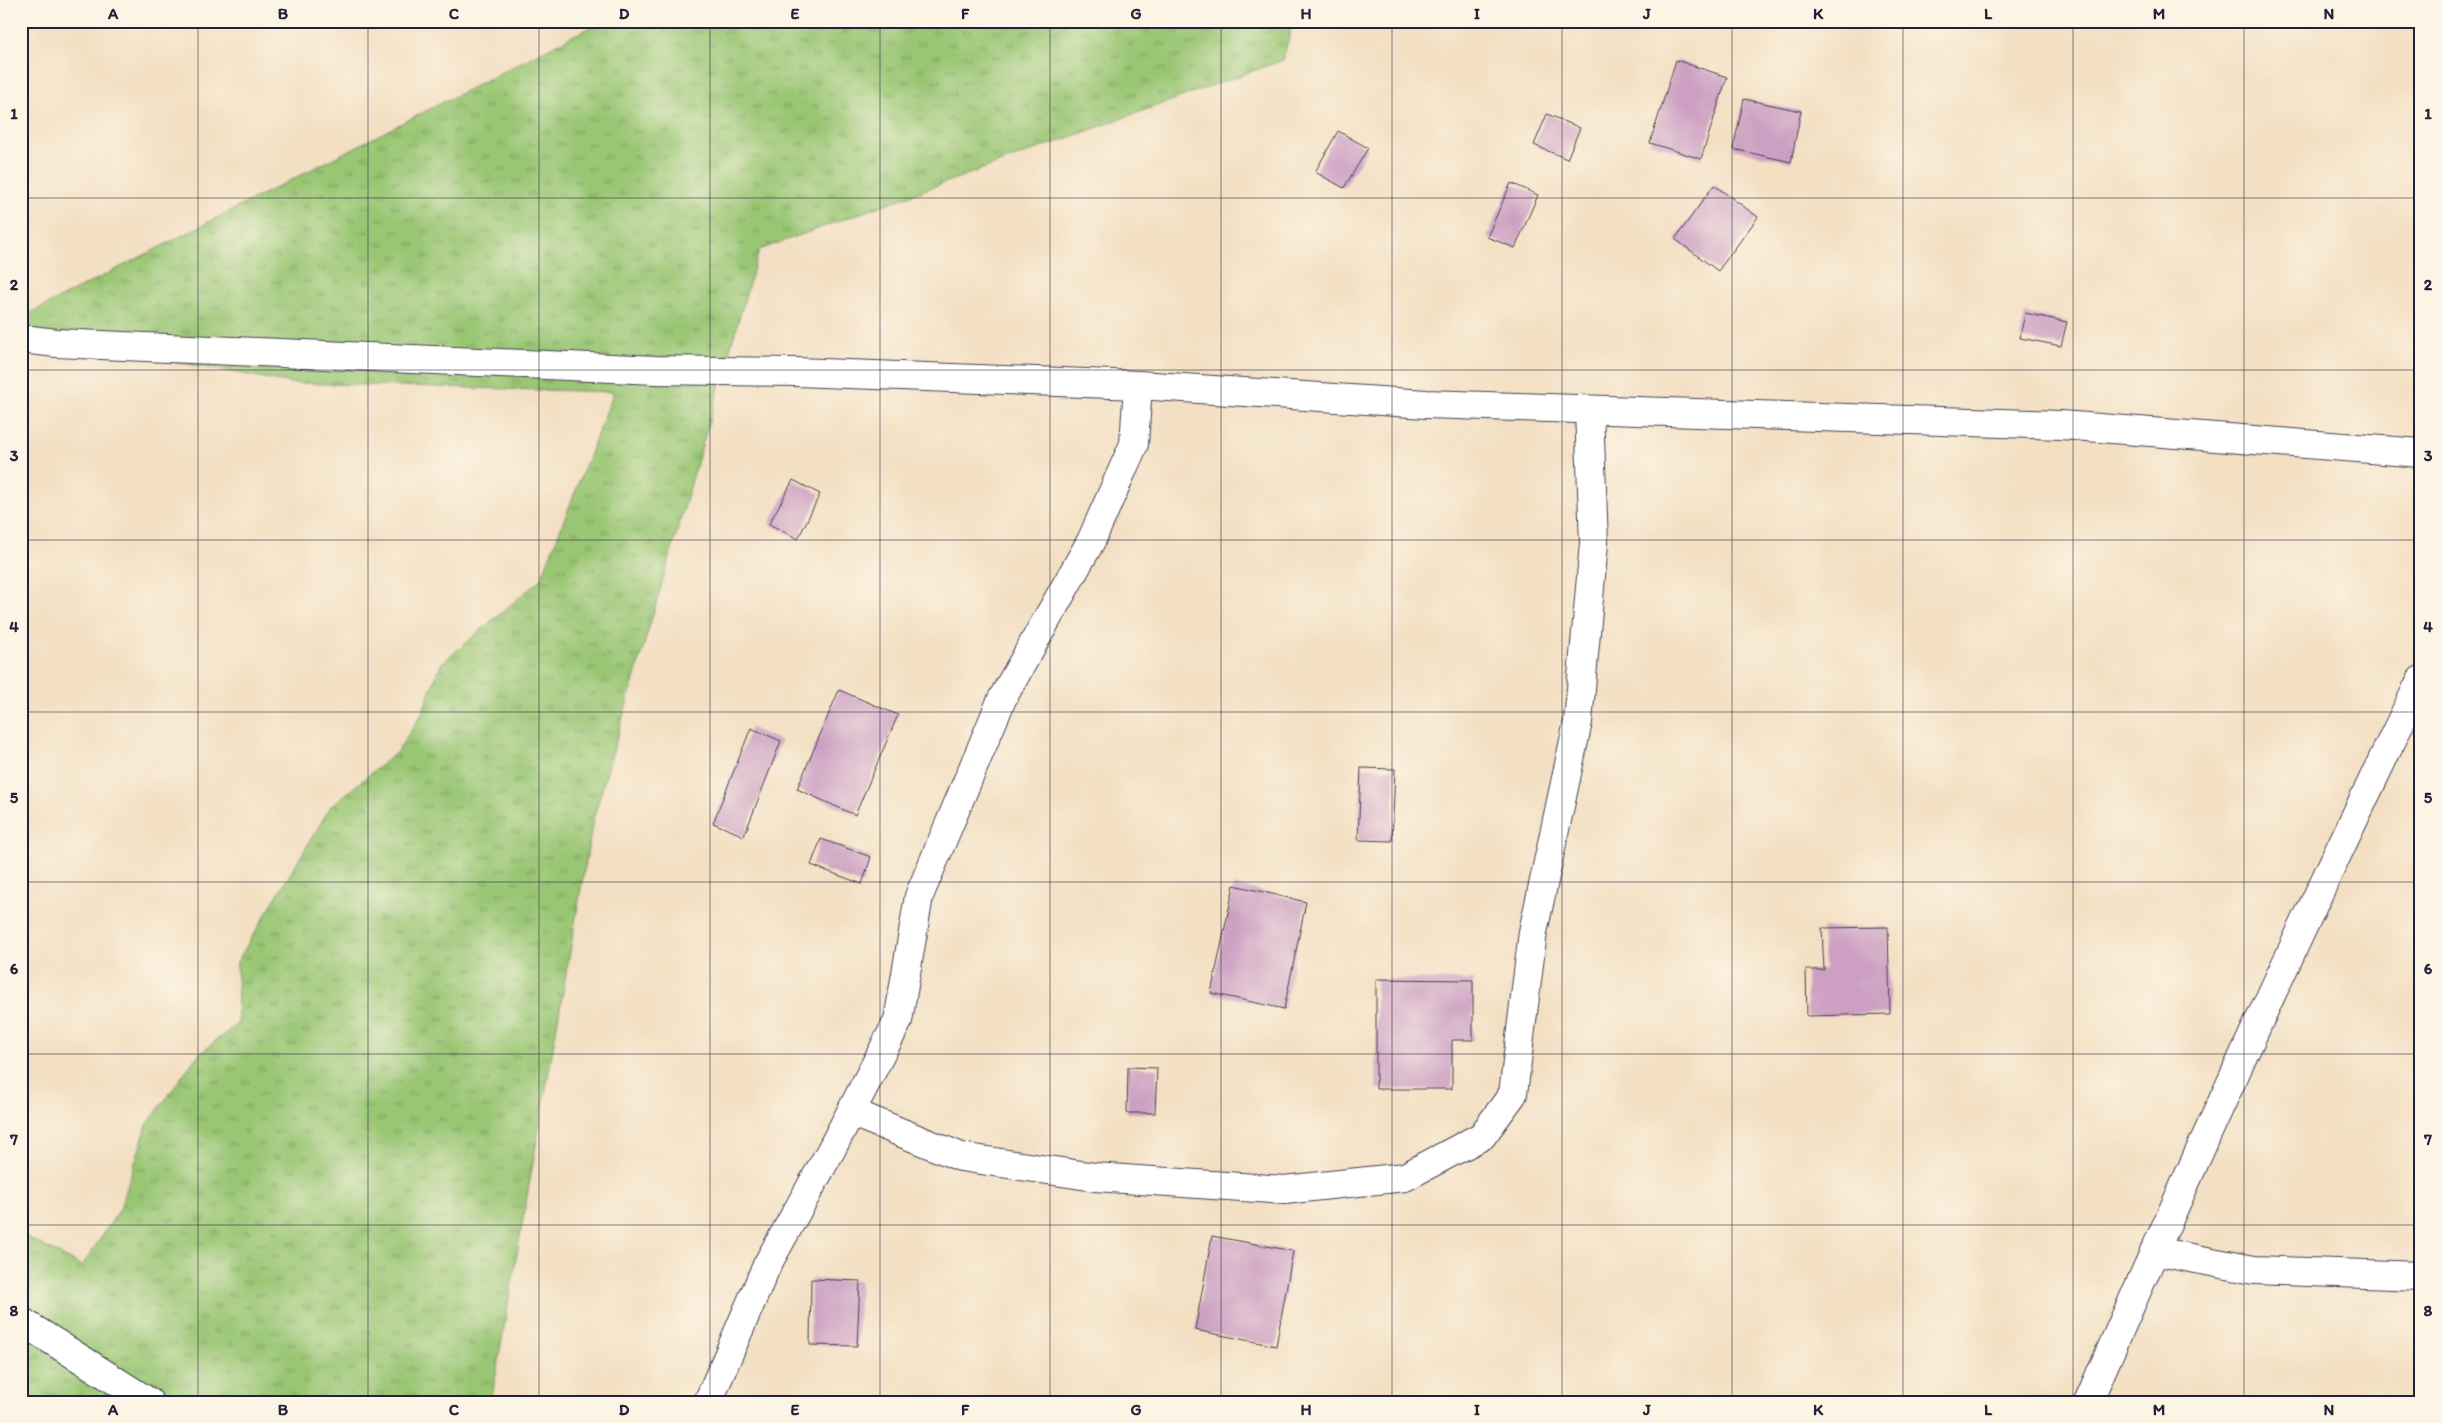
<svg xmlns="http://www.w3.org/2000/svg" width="2442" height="1423" font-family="Itim,sans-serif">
<defs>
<pattern id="grass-tufts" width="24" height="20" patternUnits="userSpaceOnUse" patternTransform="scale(1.25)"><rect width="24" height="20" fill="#99c673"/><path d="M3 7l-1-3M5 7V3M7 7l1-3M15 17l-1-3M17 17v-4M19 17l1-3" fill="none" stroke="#7ca060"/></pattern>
</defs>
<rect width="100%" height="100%" fill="#fcf5e5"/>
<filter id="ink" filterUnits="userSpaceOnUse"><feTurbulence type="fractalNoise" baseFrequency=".02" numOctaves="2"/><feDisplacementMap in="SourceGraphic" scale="10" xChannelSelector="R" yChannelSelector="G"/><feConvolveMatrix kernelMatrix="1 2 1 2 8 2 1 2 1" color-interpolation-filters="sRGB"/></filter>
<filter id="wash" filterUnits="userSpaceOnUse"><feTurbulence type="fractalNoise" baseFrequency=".0096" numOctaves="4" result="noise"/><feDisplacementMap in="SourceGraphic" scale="20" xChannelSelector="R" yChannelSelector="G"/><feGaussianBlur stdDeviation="1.12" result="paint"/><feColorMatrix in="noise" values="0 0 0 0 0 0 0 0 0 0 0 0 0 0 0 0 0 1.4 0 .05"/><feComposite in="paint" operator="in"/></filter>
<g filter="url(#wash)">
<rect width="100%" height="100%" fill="#f3dfc2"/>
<path fill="url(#grass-tufts)" stroke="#5e7457" d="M 602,21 L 1293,21 L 1283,60 L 759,250 L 593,820 L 491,1402 L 21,1402 L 21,1234 L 82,1266 L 120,1209 L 147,1125 L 197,1056 L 238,1023 L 237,962 L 331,806 L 397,752 L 421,715 L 441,664 L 541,579 L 614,392 L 291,383 L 27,334 L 21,337 L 21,318 Z"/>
<g id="blocks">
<g fill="#cda0c3">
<path d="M 1676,60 L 1727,77 L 1701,159 L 1650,143 Z"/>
<path d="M 1744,99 L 1801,111 L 1791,162 L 1733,149 Z"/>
<path d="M 1547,114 L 1580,128 L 1567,159 L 1534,145 Z"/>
<path d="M 1338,131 L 1368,148 L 1344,188 L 1315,172 Z"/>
<path d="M 1511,183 L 1538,195 L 1515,248 L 1487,237 Z"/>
<path d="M 1714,185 L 1758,217 L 1718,271 L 1675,239 Z"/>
<path d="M 2025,313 L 2067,322 L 2061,346 L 2020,338 Z"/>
<path d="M 793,480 L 820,494 L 798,539 L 769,524 Z"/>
<path d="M 839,690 L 898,715 L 855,815 L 797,789 Z"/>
<path d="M 751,728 L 781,741 L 744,836 L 713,823 Z"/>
<path d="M 1361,768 L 1395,769 L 1392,841 L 1358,840 Z"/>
<path d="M 821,839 L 871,857 L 862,884 L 811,865 Z"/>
<path d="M 1234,885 L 1306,902 L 1284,1009 L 1211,993 Z"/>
<path d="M 1888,927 L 1890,1014 L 1807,1016 L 1806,970 L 1824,970 L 1822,928 Z"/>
<path d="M 1376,979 L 1473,980 L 1473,1040 L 1452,1040 L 1452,1089 L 1376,1089 Z"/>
<path d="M 1128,1067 L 1157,1068 L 1155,1113 L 1127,1113 Z"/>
<path d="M 1212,1236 L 1293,1251 L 1276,1346 L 1195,1330 Z"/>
<path d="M 811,1279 L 860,1281 L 857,1346 L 810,1345 Z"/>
</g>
</g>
</g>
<g filter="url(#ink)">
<use href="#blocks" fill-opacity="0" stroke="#413e4f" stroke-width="1"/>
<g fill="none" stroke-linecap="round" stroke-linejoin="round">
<g stroke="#413e4f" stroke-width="30">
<g id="minor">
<path d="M 21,339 L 57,343 L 656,370 L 796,372 L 1138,385 L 1426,404 L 2061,425 L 2421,453"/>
<path d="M 851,1112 L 961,1157 L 1095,1177 L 1284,1190 L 1405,1177 L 1482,1136 L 1513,1094 L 1533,932 L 1578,722 L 1594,543 L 1589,410"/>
<path d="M 2154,1251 L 2254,1270 L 2421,1276"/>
<path d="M 21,1321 L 149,1402"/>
<path d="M 708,1402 L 767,1265 L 830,1152 L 898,1021 L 919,896 L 1002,699 L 1091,541 L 1134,444 L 1138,385"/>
<path d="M 2088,1402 C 2194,1159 2305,918 2421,680"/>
</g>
</g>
<use href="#minor" stroke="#fff" stroke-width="28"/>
</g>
</g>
<path fill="none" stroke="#22223b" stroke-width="1" stroke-opacity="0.55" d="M 198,21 L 198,1402M 368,21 L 368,1402M 539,21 L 539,1402M 710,21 L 710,1402M 880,21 L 880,1402M 1050,21 L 1050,1402M 1221,21 L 1221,1402M 1392,21 L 1392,1402M 1562,21 L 1562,1402M 1732,21 L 1732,1402M 1903,21 L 1903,1402M 2073,21 L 2073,1402M 2244,21 L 2244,1402M 21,198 L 2421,198M 21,370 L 2421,370M 21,540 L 2421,540M 21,712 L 2421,712M 21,882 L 2421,882M 21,1054 L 2421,1054M 21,1225 L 2421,1225"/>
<rect width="2442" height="1423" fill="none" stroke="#fcf5e5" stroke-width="55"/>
<rect x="28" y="28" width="2386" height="1368" fill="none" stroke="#22223b" stroke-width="2"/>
<g font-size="16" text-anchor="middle" font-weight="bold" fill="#22223b">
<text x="113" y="19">A</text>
<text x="283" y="19">B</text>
<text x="454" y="19">C</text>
<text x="624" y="19">D</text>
<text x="795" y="19">E</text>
<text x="965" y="19">F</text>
<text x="1136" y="19">G</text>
<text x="1306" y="19">H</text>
<text x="1477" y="19">I</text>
<text x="1647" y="19">J</text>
<text x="1818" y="19">K</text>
<text x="1988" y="19">L</text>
<text x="2159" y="19">M</text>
<text x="2329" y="19">N</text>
<text x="14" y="119">1</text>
<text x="2428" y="119">1</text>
<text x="14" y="290">2</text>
<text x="2428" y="290">2</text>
<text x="14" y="461">3</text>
<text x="2428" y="461">3</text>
<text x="14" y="632">4</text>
<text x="2428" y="632">4</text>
<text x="14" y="803">5</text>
<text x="2428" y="803">5</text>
<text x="14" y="974">6</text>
<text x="2428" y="974">6</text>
<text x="14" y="1145">7</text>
<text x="2428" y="1145">7</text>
<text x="14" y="1316">8</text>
<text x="2428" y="1316">8</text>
<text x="113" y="1415">A</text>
<text x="283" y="1415">B</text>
<text x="454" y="1415">C</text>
<text x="624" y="1415">D</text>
<text x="795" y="1415">E</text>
<text x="965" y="1415">F</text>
<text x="1136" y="1415">G</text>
<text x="1306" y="1415">H</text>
<text x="1477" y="1415">I</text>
<text x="1647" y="1415">J</text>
<text x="1818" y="1415">K</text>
<text x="1988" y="1415">L</text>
<text x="2159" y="1415">M</text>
<text x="2329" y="1415">N</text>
</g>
</svg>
